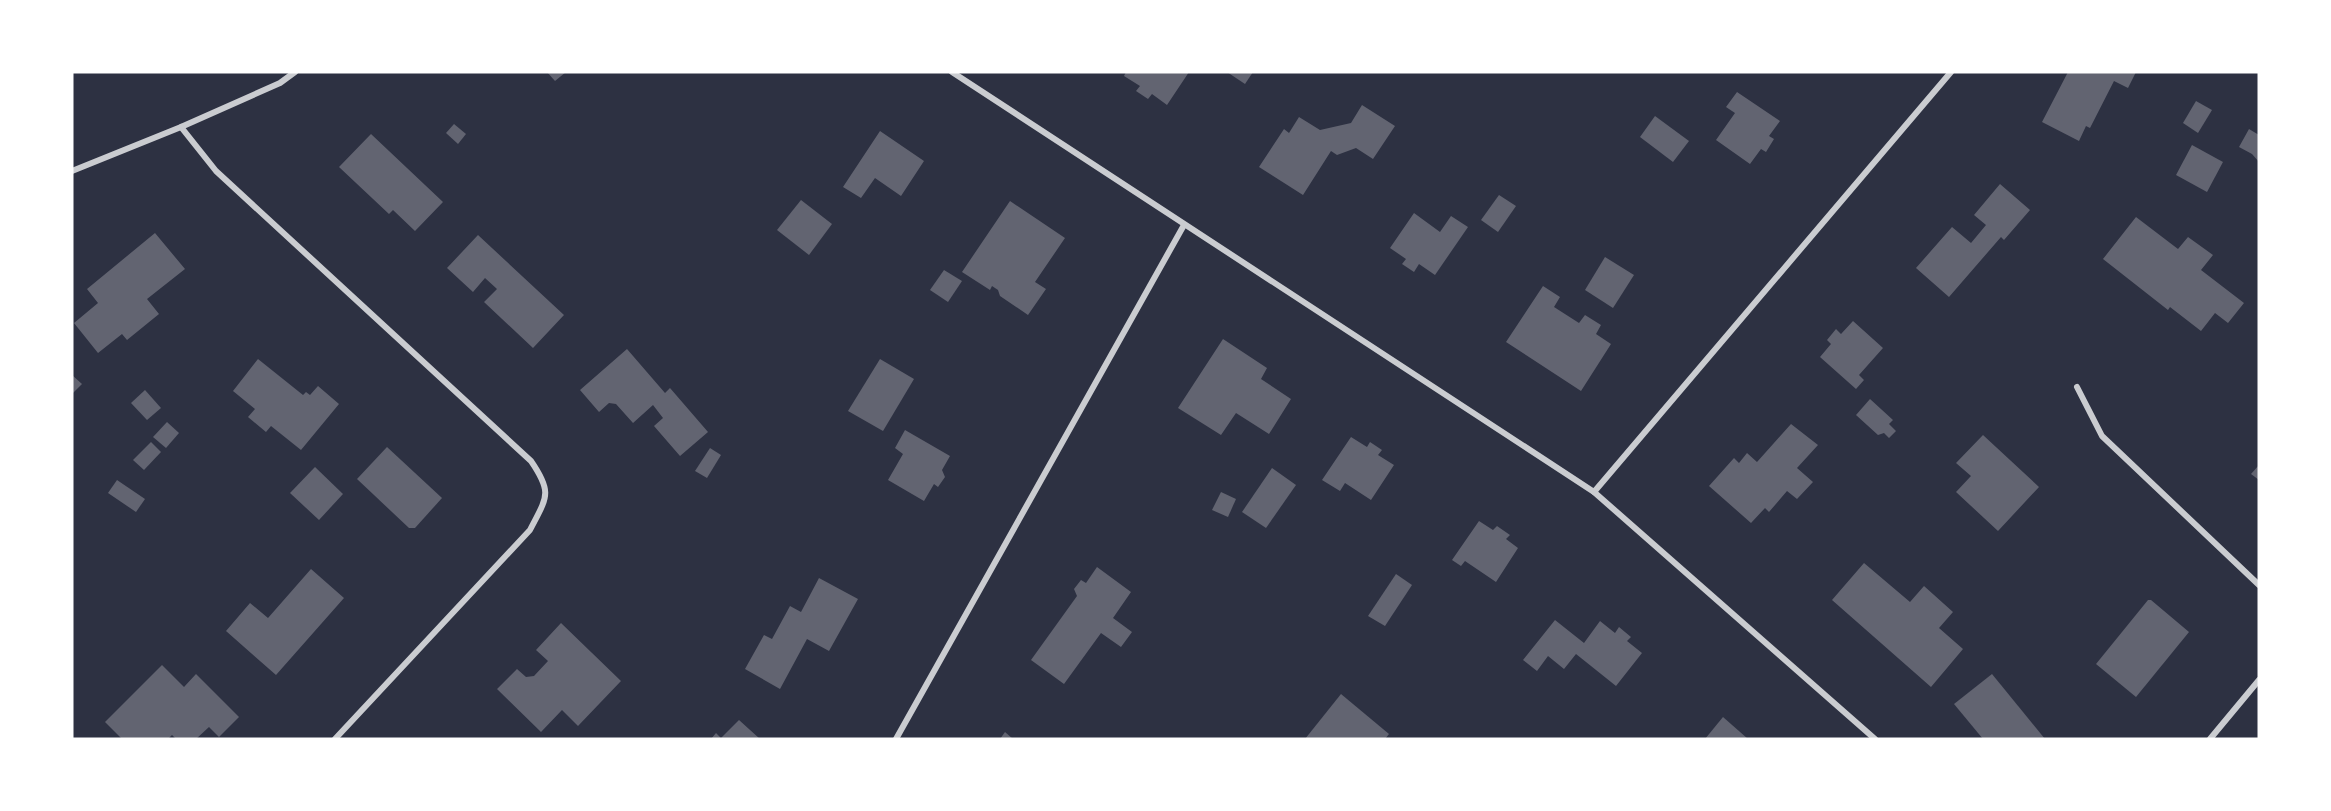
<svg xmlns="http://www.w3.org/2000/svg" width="2331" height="811" font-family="'IBM Plex Sans',sans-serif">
<rect width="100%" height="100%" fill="#2d3142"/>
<g fill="#626471">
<path d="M 547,72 L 566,72 L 555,81 Z"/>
<path d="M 1126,72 L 1189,72 L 1167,105 L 1152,94 L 1148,99 L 1136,91 L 1140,86 L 1124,76 Z"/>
<path d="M 1227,72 L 1253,72 L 1245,84 Z"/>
<path d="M 2068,72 L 2136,72 L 2128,88 L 2114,81 L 2090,128 L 2086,126 L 2079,141 L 2042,122 Z"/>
<path d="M 1737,92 L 1780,121 L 1769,136 L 1774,139 L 1766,152 L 1761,149 L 1750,164 L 1716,140 L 1735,113 L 1726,107 Z"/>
<path d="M 2196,101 L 2212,110 L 2198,133 L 2183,123 Z"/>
<path d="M 1362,105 L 1395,126 L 1373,159 L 1356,148 L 1337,155 L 1331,151 L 1303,195 L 1259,167 L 1284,129 L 1289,133 L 1299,117 L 1320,130 L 1351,123 Z"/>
<path d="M 1655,116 L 1689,141 L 1673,162 L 1640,137 Z"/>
<path d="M 454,124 L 466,134 L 458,144 L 446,133 Z"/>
<path d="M 2249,129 L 2259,135 L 2259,162 L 2252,154 L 2239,147 Z"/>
<path d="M 880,131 L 924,161 L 901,196 L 875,178 L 861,198 L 843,187 Z"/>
<path d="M 371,134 L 443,202 L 415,231 L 393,210 L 389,214 L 339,167 Z"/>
<path d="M 2192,145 L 2223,162 L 2207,192 L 2176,175 Z"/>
<path d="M 2000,184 L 2030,210 L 2004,240 L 2001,237 L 1949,297 L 1916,268 L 1952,227 L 1971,243 L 1986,225 L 1974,215 Z"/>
<path d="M 1499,195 L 1516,206 L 1498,232 L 1481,220 Z"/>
<path d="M 801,200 L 832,224 L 809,255 L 777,230 Z"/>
<path d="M 1010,201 L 1065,238 L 1035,282 L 1046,289 L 1028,315 L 1000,296 L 998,290 L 992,286 L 990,290 L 962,272 Z"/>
<path d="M 1414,213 L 1440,232 L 1451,216 L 1468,227 L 1435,275 L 1419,264 L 1414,272 L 1402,264 L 1406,259 L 1390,248 Z"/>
<path d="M 2136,217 L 2178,249 L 2188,237 L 2213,255 L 2201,270 L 2244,303 L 2228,323 L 2215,313 L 2201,331 L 2170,307 L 2168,310 L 2103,259 Z"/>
<path d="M 155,233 L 185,269 L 147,299 L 159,314 L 127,340 L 122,334 L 98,353 L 74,323 L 98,303 L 87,289 Z"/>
<path d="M 478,235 L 564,315 L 533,348 L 484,302 L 497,289 L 485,278 L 473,292 L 447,268 Z"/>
<path d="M 1605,257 L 1634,275 L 1613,308 L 1585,290 Z"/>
<path d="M 944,270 L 962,281 L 948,302 L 930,290 Z"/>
<path d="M 1543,286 L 1560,297 L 1554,307 L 1579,323 L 1585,315 L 1601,325 L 1596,334 L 1611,344 L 1581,391 L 1506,342 Z"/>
<path d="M 1853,321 L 1883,348 L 1859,375 L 1864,380 L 1856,389 L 1820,357 L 1831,344 L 1827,340 L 1836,329 L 1841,334 Z"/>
<path d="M 1223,339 L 1267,368 L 1261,379 L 1291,399 L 1269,434 L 1236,413 L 1221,435 L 1178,408 Z"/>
<path d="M 627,349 L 665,393 L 670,388 L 708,432 L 680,456 L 654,426 L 663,418 L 653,405 L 633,423 L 616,404 L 609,403 L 599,412 L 580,390 Z"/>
<path d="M 258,359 L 303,395 L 306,392 L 310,395 L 318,386 L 339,404 L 301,450 L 271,426 L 266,432 L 248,417 L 255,409 L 233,391 Z"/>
<path d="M 880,359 L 914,379 L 883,431 L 848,411 Z"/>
<path d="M 72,375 L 82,384 L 72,394 Z"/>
<path d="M 145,390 L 161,408 L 147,420 L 131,403 Z"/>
<path d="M 1870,399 L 1893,420 L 1889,424 L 1896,431 L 1889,438 L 1884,433 L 1878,435 L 1856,415 Z"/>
<path d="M 167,422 L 179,433 L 166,448 L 153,437 Z"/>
<path d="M 1791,424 L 1818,445 L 1797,468 L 1813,482 L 1797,499 L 1787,491 L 1769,512 L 1765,508 L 1751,523 L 1709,486 L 1734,458 L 1739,463 L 1747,453 L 1757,462 Z"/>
<path d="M 905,430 L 950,456 L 942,470 L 945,477 L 938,487 L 934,484 L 924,501 L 888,480 L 903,454 L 895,448 Z"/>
<path d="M 1983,435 L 2039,487 L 1998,531 L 1956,492 L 1971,476 L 1956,463 Z"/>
<path d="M 1351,437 L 1367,447 L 1370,442 L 1382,450 L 1378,455 L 1394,465 L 1371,500 L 1345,483 L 1340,491 L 1322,480 Z"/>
<path d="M 151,442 L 161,452 L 144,470 L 133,460 Z"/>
<path d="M 387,447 L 442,498 L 415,528 L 409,528 L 357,479 Z"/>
<path d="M 710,448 L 721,455 L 707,478 L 695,471 Z"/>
<path d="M 2259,465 L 2259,480 L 2251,474 Z"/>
<path d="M 315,467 L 343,494 L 319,520 L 290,493 Z"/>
<path d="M 1272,468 L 1296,485 L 1266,528 L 1242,512 Z"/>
<path d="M 117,480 L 145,499 L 136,512 L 108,493 Z"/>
<path d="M 1221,492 L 1236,499 L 1228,517 L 1212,510 Z"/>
<path d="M 1479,521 L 1493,530 L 1497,526 L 1510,535 L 1506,539 L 1518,548 L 1496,582 L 1465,561 L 1461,566 L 1452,560 Z"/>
<path d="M 1864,563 L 1910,602 L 1924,586 L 1953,612 L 1939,628 L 1963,649 L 1931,687 L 1832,600 Z"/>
<path d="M 1097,567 L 1131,592 L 1113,618 L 1132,632 L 1121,647 L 1101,633 L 1064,684 L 1031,660 L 1077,596 L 1074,589 L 1081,580 L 1086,583 Z"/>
<path d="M 311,569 L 344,598 L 276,675 L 226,631 L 250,603 L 268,618 Z"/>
<path d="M 1396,574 L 1412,585 L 1385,626 L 1368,616 Z"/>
<path d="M 819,578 L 858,599 L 829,651 L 807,639 L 780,689 L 745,669 L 764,635 L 772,639 L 790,606 L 801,612 Z"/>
<path d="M 2148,600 L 2151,600 L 2189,632 L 2136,697 L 2096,664 Z"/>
<path d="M 1555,620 L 1584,643 L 1600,621 L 1615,633 L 1619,627 L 1631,637 L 1627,641 L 1642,653 L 1616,686 L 1576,654 L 1564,669 L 1548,656 L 1537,671 L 1523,660 Z"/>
<path d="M 561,623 L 621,681 L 578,726 L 562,710 L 541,732 L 497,689 L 517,669 L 526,677 L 534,676 L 548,661 L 536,650 Z"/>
<path d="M 162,665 L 184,687 L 196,674 L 239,717 L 219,737 L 209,727 L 196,739 L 176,739 L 172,735 L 168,739 L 122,739 L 105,722 Z"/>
<path d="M 1992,674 L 2045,739 L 1983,739 L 1954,704 Z"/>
<path d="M 1341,694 L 1389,734 L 1385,739 L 1305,739 Z"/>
<path d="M 1723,717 L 1748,739 L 1705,739 Z"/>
<path d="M 739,720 L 760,739 L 711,739 L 716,733 L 721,738 Z"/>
<path d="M 1005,732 L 1013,739 L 1000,739 Z"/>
</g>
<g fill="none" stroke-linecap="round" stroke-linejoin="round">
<g stroke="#caccd0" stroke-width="6">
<path d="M 952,72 L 1594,492 L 1875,739"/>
<path d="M 181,127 L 216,171 L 531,461 C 553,493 547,497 530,530 L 335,739"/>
<path d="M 72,171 L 181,127 L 280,83 L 295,72"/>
<path d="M 2077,387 L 2102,436 L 2259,585"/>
<path d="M 1594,492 L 1951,72"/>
<path d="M 896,739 L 1184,225"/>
<path d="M 2210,739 L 2259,680"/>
</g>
</g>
<rect width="2331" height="811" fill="none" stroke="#ffffff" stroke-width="147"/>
</svg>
